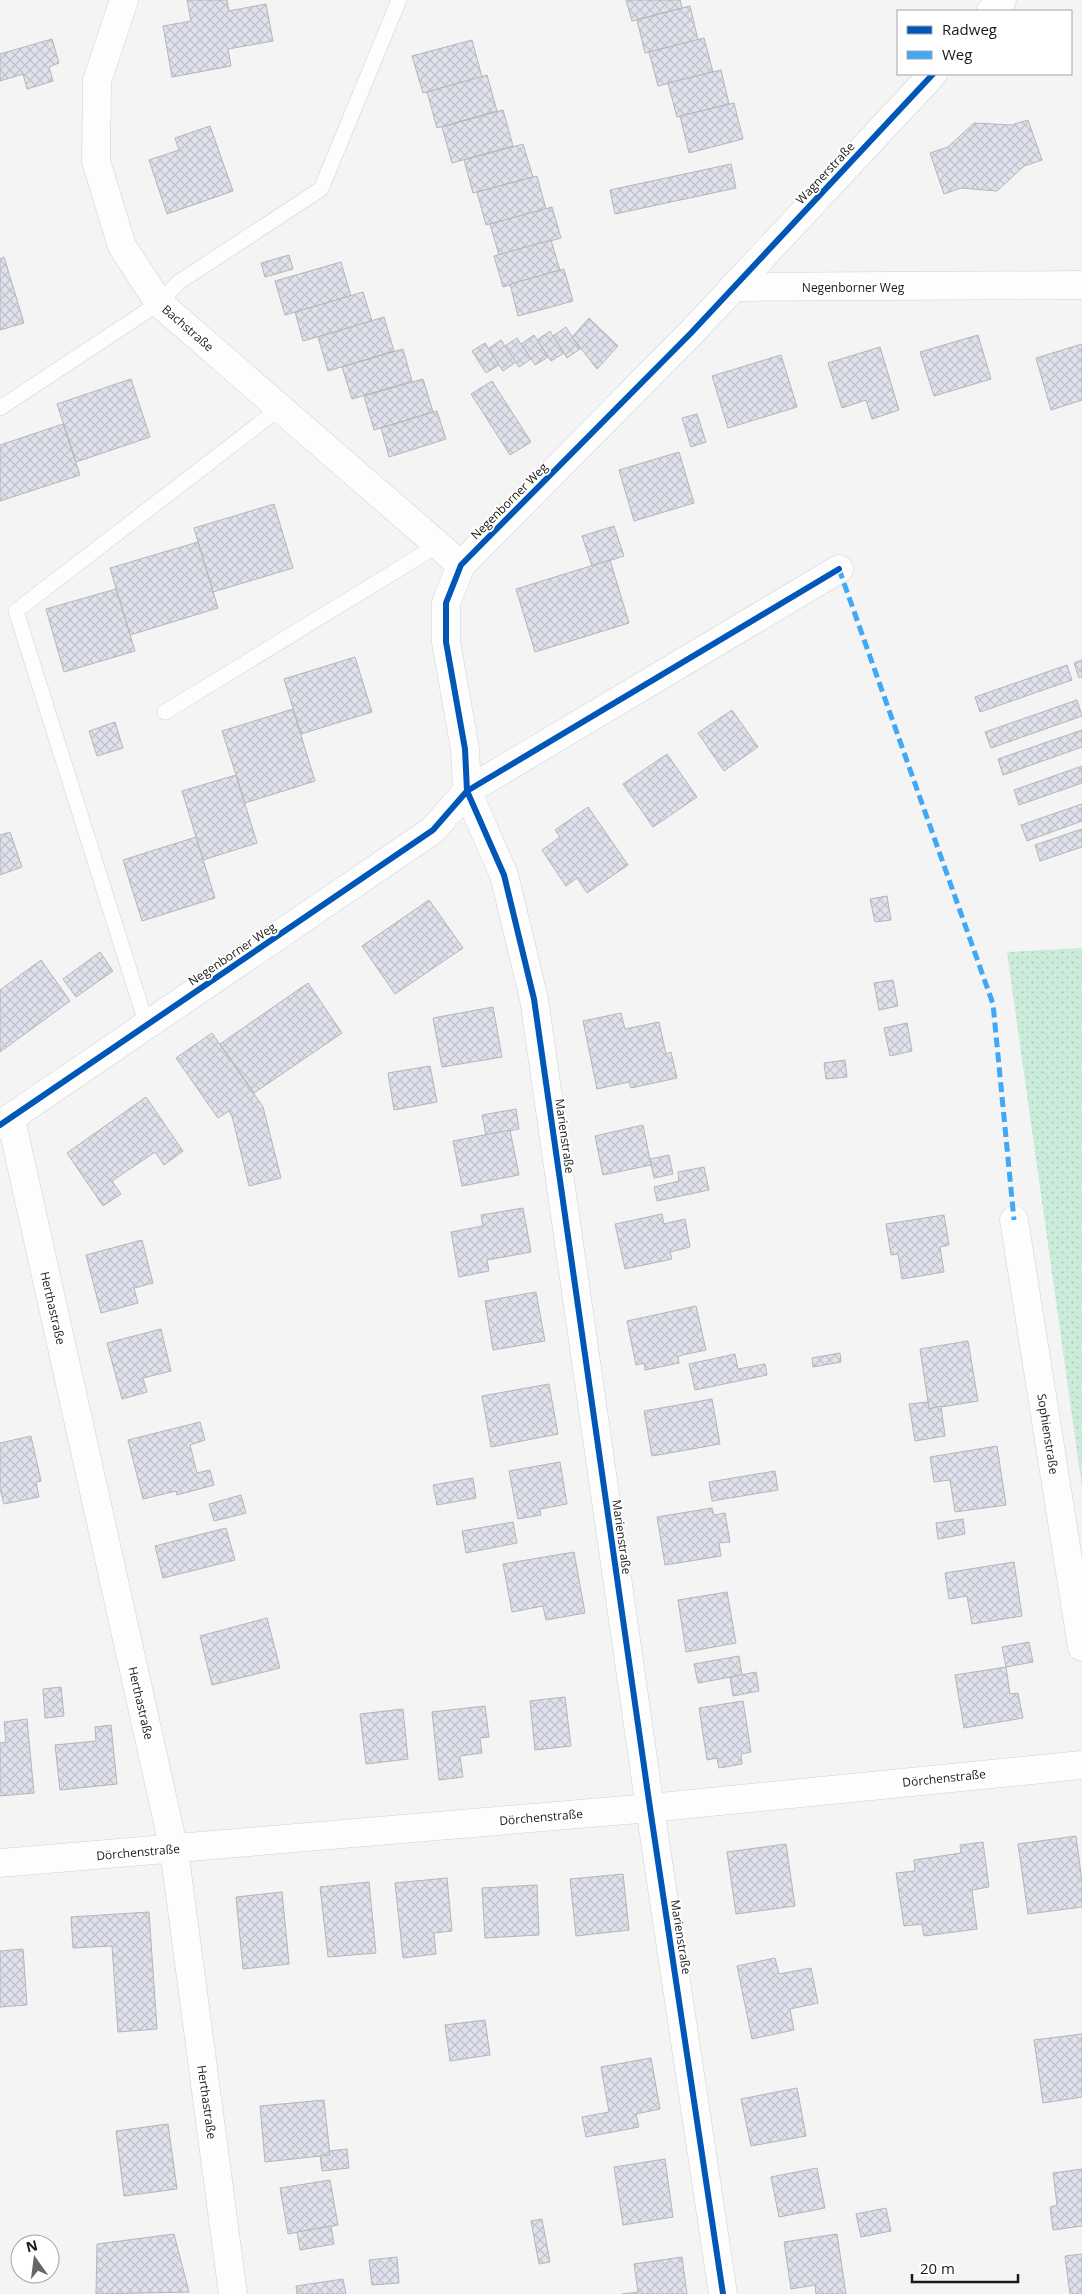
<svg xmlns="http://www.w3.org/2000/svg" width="1082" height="2294" font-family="'Open Sans',sans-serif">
<defs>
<pattern id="garden-dots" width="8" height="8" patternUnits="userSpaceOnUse" patternTransform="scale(1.25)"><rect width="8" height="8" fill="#cbecda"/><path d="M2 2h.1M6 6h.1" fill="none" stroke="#aecaba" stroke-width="1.8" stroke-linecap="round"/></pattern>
<pattern id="building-cross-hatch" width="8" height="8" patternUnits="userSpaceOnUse" patternTransform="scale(1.25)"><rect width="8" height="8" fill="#dfe1ec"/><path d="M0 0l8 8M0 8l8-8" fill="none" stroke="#bfc0ca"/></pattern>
</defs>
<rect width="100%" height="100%" fill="#f4f4f5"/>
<path fill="url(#garden-dots)" d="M 1082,948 L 1082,1487 L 1007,952 Z"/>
<g fill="url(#building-cross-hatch)" stroke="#b6b6b7">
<path d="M 187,0 L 227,0 L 229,11 L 266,4 L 273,41 L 228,49 L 231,66 L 172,77 L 163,26 L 191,21 Z"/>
<path d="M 626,0 L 680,0 L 682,8 L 632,21 Z"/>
<path d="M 690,6 L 698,40 L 645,53 L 637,20 Z"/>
<path d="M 704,38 L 713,72 L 658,86 L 649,52 Z"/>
<path d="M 52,39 L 59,63 L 49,67 L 53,81 L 27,89 L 23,74 L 0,81 L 0,54 Z"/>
<path d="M 472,40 L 482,77 L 423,93 L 412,56 Z"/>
<path d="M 721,70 L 729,104 L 677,117 L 668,83 Z"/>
<path d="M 487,75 L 497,111 L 437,128 L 427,92 Z"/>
<path d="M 734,103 L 743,139 L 689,153 L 680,116 Z"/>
<path d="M 503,110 L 513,146 L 452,163 L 442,127 Z"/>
<path d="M 1028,120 L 1042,160 L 1024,166 L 997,191 L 961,188 L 944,194 L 930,153 L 948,147 L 974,123 L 1011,125 Z"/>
<path d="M 210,126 L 233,191 L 167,214 L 149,160 L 179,150 L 175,138 Z"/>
<path d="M 523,144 L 533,177 L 473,193 L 464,160 Z"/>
<path d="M 731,164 L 736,188 L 615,214 L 610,190 Z"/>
<path d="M 537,176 L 546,209 L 486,225 L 477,192 Z"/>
<path d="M 552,207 L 561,238 L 499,255 L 490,224 Z"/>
<path d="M 551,240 L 560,270 L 503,287 L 494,256 Z"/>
<path d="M 289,255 L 293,269 L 265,277 L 261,263 Z"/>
<path d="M 4,257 L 24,323 L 0,330 L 0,259 Z"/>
<path d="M 341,262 L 351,296 L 285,315 L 275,281 Z"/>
<path d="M 564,269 L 573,301 L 518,316 L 510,284 Z"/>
<path d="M 363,292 L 372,321 L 303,341 L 295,312 Z"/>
<path d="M 384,317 L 394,351 L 328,371 L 318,337 Z"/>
<path d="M 589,318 L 618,346 L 597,369 L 572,337 Z"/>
<path d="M 566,327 L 580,349 L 567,358 L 553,336 Z"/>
<path d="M 550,331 L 564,353 L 551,361 L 537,340 Z"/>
<path d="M 534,335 L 548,357 L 535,365 L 521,344 Z"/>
<path d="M 978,335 L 991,379 L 934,396 L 920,352 Z"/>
<path d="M 517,338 L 531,359 L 519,367 L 505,346 Z"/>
<path d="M 501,340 L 516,362 L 503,371 L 488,349 Z"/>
<path d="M 485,343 L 499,365 L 486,373 L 472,351 Z"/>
<path d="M 1082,344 L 1082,400 L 1051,410 L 1036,358 Z"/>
<path d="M 880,347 L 899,410 L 872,419 L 866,400 L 842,408 L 828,363 Z"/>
<path d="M 403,349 L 412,381 L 352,399 L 342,367 Z"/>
<path d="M 781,355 L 797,407 L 728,428 L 712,376 Z"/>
<path d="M 131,379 L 150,437 L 76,462 L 57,404 Z"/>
<path d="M 423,379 L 433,412 L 374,430 L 364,396 Z"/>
<path d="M 492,381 L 531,442 L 510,455 L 471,394 Z"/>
<path d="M 437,411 L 446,439 L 389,457 L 381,428 Z"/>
<path d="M 697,414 L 706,442 L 691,447 L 682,418 Z"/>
<path d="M 63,424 L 80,475 L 0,501 L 0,445 Z"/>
<path d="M 679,452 L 694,503 L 634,521 L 619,470 Z"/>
<path d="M 274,504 L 293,568 L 213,592 L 194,528 Z"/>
<path d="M 614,526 L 624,556 L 592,566 L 582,536 Z"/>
<path d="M 198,542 L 218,608 L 130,635 L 110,568 Z"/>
<path d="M 610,560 L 629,623 L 535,652 L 516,589 Z"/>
<path d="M 116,589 L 135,651 L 64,672 L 46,609 Z"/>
<path d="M 355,657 L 372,712 L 301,734 L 284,679 Z"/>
<path d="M 1082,660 L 1082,677 L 1079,678 L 1074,663 Z"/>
<path d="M 1067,665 L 1072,680 L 980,712 L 975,697 Z"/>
<path d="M 1077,700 L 1082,716 L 991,748 L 985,732 Z"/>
<path d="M 293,709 L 315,781 L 245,803 L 222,731 Z"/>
<path d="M 732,710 L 758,747 L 724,771 L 698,733 Z"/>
<path d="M 115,722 L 123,748 L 97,756 L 89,731 Z"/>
<path d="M 1082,730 L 1082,747 L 1003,775 L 998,759 Z"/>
<path d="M 667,754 L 697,797 L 653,827 L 623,784 Z"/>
<path d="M 1082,766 L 1082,783 L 1019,805 L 1014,790 Z"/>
<path d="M 236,775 L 257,843 L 203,860 L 182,791 Z"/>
<path d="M 1082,804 L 1082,821 L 1027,841 L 1021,825 Z"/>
<path d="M 588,807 L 628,865 L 587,893 L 577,878 L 566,886 L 542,850 L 560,837 L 555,830 Z"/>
<path d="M 1082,829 L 1082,847 L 1040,861 L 1035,845 Z"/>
<path d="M 10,832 L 22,867 L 0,875 L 0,835 Z"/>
<path d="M 196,837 L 215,898 L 142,921 L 123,860 Z"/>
<path d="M 887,896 L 891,920 L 875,922 L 870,899 Z"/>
<path d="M 429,900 L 463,948 L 395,994 L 362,946 Z"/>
<path d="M 100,952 L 113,971 L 76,997 L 63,979 Z"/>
<path d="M 41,960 L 70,1001 L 0,1052 L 0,990 Z"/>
<path d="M 893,980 L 898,1006 L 879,1010 L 874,983 Z"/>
<path d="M 308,983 L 342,1033 L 254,1093 L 220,1044 Z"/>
<path d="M 493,1007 L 502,1057 L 442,1067 L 433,1018 Z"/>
<path d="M 621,1013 L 625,1029 L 659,1022 L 666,1054 L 671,1052 L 677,1078 L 631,1088 L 629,1082 L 597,1089 L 583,1021 Z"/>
<path d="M 907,1023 L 912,1051 L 890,1056 L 884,1028 Z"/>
<path d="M 212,1033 L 263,1107 L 281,1178 L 249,1186 L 232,1116 L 229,1111 L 218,1118 L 176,1058 Z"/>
<path d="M 845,1060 L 847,1077 L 826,1079 L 824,1063 Z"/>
<path d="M 430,1066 L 437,1102 L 394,1110 L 388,1073 Z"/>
<path d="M 146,1097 L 183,1151 L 164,1165 L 155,1152 L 112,1181 L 121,1194 L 103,1206 L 67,1153 Z"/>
<path d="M 516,1109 L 519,1129 L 486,1135 L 482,1115 Z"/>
<path d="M 643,1125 L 651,1165 L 603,1175 L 595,1136 Z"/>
<path d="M 510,1130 L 519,1175 L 462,1186 L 453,1141 Z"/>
<path d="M 669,1155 L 673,1174 L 654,1178 L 650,1159 Z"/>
<path d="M 704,1167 L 709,1190 L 657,1201 L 654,1187 L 679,1181 L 678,1172 Z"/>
<path d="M 523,1208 L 531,1252 L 487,1260 L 489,1271 L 459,1277 L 451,1232 L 483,1226 L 481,1215 Z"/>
<path d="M 662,1214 L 664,1224 L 685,1219 L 690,1247 L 670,1252 L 672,1259 L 625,1269 L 615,1224 Z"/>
<path d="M 944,1215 L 949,1245 L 940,1247 L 944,1272 L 902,1279 L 898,1254 L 891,1255 L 886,1224 Z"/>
<path d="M 142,1240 L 153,1283 L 134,1288 L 138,1303 L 101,1313 L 86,1255 Z"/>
<path d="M 536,1292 L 545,1341 L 493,1350 L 485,1301 Z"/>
<path d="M 696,1306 L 706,1350 L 678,1356 L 679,1363 L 645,1370 L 644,1363 L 636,1365 L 627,1321 Z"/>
<path d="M 161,1329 L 171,1371 L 143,1378 L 147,1392 L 122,1399 L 107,1343 Z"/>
<path d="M 968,1341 L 978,1401 L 929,1409 L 920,1349 Z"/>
<path d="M 840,1353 L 841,1362 L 813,1367 L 812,1358 Z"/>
<path d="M 735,1354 L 738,1369 L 765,1364 L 767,1375 L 695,1390 L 689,1364 Z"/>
<path d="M 549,1384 L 558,1434 L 491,1447 L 482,1396 Z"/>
<path d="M 712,1399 L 720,1444 L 652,1456 L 644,1411 Z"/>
<path d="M 928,1402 L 929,1409 L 941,1406 L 945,1436 L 915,1441 L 909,1404 Z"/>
<path d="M 200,1422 L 205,1440 L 190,1445 L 197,1473 L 210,1470 L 214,1485 L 177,1495 L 176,1491 L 143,1499 L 128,1440 Z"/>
<path d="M 31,1436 L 41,1481 L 36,1482 L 39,1497 L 4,1504 L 0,1489 L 0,1443 Z"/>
<path d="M 997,1446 L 1006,1505 L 955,1512 L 950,1480 L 934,1482 L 930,1457 Z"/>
<path d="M 560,1462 L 567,1504 L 540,1509 L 541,1515 L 518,1519 L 509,1471 Z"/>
<path d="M 775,1471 L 778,1490 L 712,1501 L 709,1482 Z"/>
<path d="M 473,1478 L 476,1498 L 437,1505 L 433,1485 Z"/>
<path d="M 241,1495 L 246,1513 L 214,1521 L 209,1504 Z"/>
<path d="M 712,1508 L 714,1515 L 725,1513 L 730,1542 L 719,1543 L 721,1556 L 665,1565 L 657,1517 Z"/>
<path d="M 963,1519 L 965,1534 L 938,1539 L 936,1523 Z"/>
<path d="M 513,1522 L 517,1543 L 466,1553 L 462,1531 Z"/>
<path d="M 226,1528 L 235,1560 L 163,1578 L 155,1546 Z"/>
<path d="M 574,1552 L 585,1613 L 546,1620 L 543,1606 L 512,1612 L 503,1564 Z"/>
<path d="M 1014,1562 L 1022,1616 L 972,1624 L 967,1596 L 949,1599 L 945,1573 Z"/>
<path d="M 727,1592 L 736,1643 L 686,1652 L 678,1600 Z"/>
<path d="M 267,1618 L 280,1668 L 212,1685 L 200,1636 Z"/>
<path d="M 1029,1642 L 1033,1662 L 1006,1667 L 1002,1647 Z"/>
<path d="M 739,1656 L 742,1675 L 698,1683 L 694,1664 Z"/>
<path d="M 1006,1667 L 1010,1694 L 1018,1693 L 1023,1718 L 964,1728 L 955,1675 Z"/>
<path d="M 756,1672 L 759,1691 L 733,1696 L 730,1677 Z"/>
<path d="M 61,1687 L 64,1716 L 45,1718 L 43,1689 Z"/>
<path d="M 565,1697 L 571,1746 L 535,1750 L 530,1701 Z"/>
<path d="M 743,1701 L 751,1752 L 741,1754 L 742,1764 L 719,1768 L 717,1758 L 707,1760 L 699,1708 Z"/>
<path d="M 485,1706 L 489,1737 L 480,1738 L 482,1753 L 460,1756 L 463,1777 L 439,1780 L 432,1712 Z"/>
<path d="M 403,1709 L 408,1759 L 366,1764 L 360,1714 Z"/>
<path d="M 27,1719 L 34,1793 L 0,1796 L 0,1743 L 6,1742 L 4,1722 Z"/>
<path d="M 111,1725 L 117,1784 L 60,1790 L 55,1745 L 96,1741 L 95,1727 Z"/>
<path d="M 1076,1836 L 1082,1882 L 1082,1907 L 1028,1914 L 1018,1844 Z"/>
<path d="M 983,1842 L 989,1887 L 972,1890 L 977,1929 L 924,1936 L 922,1924 L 904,1926 L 896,1873 L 915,1871 L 914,1860 L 961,1853 L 960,1845 Z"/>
<path d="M 786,1844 L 795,1906 L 736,1914 L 727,1852 Z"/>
<path d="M 623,1874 L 629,1930 L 576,1936 L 570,1879 Z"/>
<path d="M 447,1878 L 452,1931 L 434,1933 L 436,1954 L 403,1958 L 395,1883 Z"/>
<path d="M 369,1882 L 376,1953 L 328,1957 L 320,1887 Z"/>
<path d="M 537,1885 L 539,1935 L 485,1938 L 482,1888 Z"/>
<path d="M 282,1892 L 289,1964 L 243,1969 L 236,1897 Z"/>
<path d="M 149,1912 L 157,2029 L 118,2032 L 112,1946 L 73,1948 L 71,1917 Z"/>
<path d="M 23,1949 L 27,2005 L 0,2007 L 0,1951 Z"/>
<path d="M 775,1958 L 779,1974 L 811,1968 L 818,2003 L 790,2009 L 794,2030 L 752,2039 L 737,1966 Z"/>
<path d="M 485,2020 L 490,2055 L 450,2061 L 445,2025 Z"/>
<path d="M 1082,2034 L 1082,2097 L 1043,2103 L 1034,2040 Z"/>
<path d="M 651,2058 L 660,2109 L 636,2114 L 639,2127 L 586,2137 L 582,2117 L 609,2112 L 601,2067 Z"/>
<path d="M 797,2088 L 806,2136 L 751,2146 L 741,2099 Z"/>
<path d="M 324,2100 L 330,2155 L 265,2162 L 260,2106 Z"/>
<path d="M 168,2124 L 177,2189 L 124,2196 L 116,2131 Z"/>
<path d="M 347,2149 L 349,2168 L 322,2171 L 320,2155 L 330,2155 L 329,2151 Z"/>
<path d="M 665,2159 L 673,2217 L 623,2225 L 614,2167 Z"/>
<path d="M 817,2168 L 825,2208 L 779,2217 L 771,2177 Z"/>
<path d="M 1082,2169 L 1082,2226 L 1053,2230 L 1050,2207 L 1057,2205 L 1053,2173 Z"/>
<path d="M 330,2180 L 338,2225 L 288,2234 L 280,2188 Z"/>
<path d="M 886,2208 L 891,2231 L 861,2237 L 856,2214 Z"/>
<path d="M 542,2219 L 550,2262 L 539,2264 L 531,2221 Z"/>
<path d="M 331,2226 L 334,2244 L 300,2250 L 297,2232 Z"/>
<path d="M 174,2234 L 189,2292 L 96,2294 L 97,2244 Z"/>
<path d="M 837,2234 L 846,2294 L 816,2294 L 815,2285 L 791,2289 L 784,2242 Z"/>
<path d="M 1082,2254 L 1082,2294 L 1070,2294 L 1065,2256 Z"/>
<path d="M 397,2257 L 399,2283 L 372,2285 L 369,2260 Z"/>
<path d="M 682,2257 L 687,2294 L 622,2294 L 638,2292 L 634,2264 Z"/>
<path d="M 343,2279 L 346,2294 L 297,2294 L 296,2286 Z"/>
</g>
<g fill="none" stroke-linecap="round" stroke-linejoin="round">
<g stroke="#d1d1d2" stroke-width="16">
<g id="lane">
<path d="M 0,408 L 159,303 L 179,282 L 321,189 L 399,0"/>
<path d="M 165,712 L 438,545"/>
<path d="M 147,1026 L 16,611 L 280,408"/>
</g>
</g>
<g stroke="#d1d1d2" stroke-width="29">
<g id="street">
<path d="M 124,0 L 97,81 L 96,161 L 122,246 L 159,303 L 461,565"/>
<path d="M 991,11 L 1002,0"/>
<path d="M 733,287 L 1082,285"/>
<path d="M 11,1119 L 174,1850 L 233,2294"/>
<path d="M 0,1125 L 433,830 L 467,791 L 465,749 L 446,642 L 446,603 L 461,565 L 691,333 L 933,74"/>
<path d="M 1014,1220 L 1082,1647"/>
<path d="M 0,1863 L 650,1808 L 1082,1765"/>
<path d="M 723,2294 L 650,1808 L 534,999 L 504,875 L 467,791 L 839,569"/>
</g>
</g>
<use href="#lane" stroke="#fdfdfe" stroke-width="15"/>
<use href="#street" stroke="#fdfdfe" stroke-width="28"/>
<path stroke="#3fa9f5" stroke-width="5" stroke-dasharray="10 5" stroke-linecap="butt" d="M 839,569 L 993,1004 L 1014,1220"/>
<g stroke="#fff" stroke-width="9">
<g id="cycleway">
<path d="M 0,1125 L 433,830 L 467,791 L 465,749 L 446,642 L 446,603 L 461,565 L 691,333 L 933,74"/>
<path d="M 723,2294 L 650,1808 L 534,999 L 504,875 L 467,791 L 839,569"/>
</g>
</g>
<use href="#cycleway" stroke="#0057b8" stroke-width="6"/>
</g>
<g text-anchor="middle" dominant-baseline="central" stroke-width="4" stroke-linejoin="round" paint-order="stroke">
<g font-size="12" fill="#19191a" stroke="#fff">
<text transform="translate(825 173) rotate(-47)">Wagnerstraße</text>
<text x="853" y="287">Negenborner Weg</text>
<text transform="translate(188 328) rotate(41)">Bachstraße</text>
<text transform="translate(509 501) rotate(-45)">Negenborner Weg</text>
<text transform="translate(232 954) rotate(-34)">Negenborner Weg</text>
<text transform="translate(565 1136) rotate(82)">Marienstraße</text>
<text transform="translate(53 1308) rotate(77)">Herthastraße</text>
<text transform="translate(1048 1434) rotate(81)">Sophienstraße</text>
<text transform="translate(622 1537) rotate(82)">Marienstraße</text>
<text transform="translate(141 1703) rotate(77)">Herthastraße</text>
<text transform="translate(944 1778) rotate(-6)">Dörchenstraße</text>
<text transform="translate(541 1817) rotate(-5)">Dörchenstraße</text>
<text transform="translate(138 1852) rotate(-5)">Dörchenstraße</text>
<text transform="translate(681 1937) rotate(81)">Marienstraße</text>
<text transform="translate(207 2102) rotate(82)">Herthastraße</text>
</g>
</g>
<rect x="897" y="10" width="175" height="65" fill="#ffffff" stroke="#a3a3a3"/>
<rect x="907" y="26" width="25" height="8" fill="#0057b8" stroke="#a3a3a3"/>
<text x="942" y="35" font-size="15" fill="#19191a">Radweg</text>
<rect x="907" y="51" width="25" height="8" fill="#3fa9f5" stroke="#a3a3a3"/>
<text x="942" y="60" font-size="15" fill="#19191a">Weg</text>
<g transform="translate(35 2259) rotate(346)"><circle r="24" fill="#ffffff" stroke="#a3a3a3"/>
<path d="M0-4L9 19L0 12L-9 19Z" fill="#666667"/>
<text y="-8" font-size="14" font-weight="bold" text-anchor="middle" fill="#19191a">N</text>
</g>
<path d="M912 2274v8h106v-8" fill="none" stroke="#19191a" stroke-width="2.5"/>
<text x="920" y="2274" font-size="15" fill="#19191a" stroke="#ffffff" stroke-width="4" paint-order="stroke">20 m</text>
</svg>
